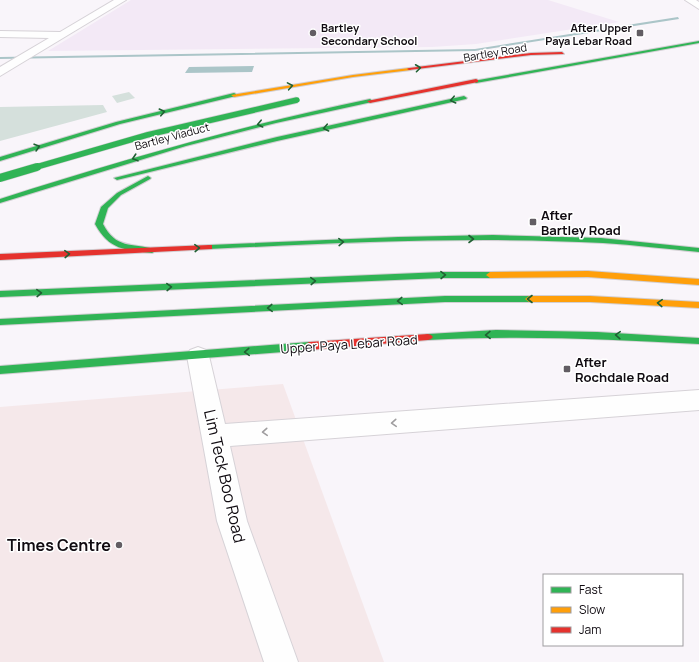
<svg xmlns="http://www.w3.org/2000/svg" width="699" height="662" font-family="Manrope,sans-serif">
<rect width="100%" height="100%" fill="#f9f5fa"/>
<path fill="#f3e9f6" d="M 131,0 L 548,0 L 619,22 L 476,44 L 432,47 L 48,51 Z"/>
<path fill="#f5e8ea" d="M 283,384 L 384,662 L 0,662 L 0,407 Z"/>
<g fill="#d5e0dc">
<path d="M 129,92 L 135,98 L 117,103 L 112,96 Z"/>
<path d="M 103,105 L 107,112 L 0,141 L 0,107 Z"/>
</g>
<path fill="#abc5c8" d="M 254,66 L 252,72 L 185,73 L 189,67 Z"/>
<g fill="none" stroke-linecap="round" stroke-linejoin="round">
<path fill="#abc5c8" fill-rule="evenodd" d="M 678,17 L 679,19 L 475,51 L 0,59 L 0,57 L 475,49 Z"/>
<g stroke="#d6d2d7" stroke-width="2">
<g id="street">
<path d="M 114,0 L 126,0 L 0,76 L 0,67 L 49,38 L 0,37 L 0,31 L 60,32 Z"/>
<path d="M 685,0 L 696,0 L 699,2 L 699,9 Z"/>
<path d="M 198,347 L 206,350 L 209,356 L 225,424 L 699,390 L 699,410 L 230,446 L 247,521 L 298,662 L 264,662 L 217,521 L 187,356 L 190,350 Z"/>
</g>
</g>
<g stroke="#d2cfd3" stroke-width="2">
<g id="fast">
<path d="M 699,41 L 699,43 L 476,83 L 473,81 Z"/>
<path d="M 234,93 L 236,94 L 236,96 L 120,124 L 0,161 L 0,157 L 116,122 Z"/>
<path d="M 464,96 L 467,98 L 466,99 L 277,141 L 117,180 L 114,178 L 277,137 Z"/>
<path d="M 370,99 L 373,101 L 372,102 L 276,123 L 186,146 L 0,203 L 0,199 C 122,160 244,125 370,99 Z"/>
<path d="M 148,176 L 151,178 L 150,179 L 121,195 L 108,208 L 103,224 C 116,249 131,243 155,249 L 156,251 L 152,253 C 125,250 109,250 95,224 L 101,207 L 117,193 Z"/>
<path d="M 493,235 L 601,238 L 699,248 L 699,252 C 667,249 635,245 603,243 C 471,236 340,243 209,249 L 205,247 L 209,245 L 398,237 Z"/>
<path d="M 442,272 L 490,272 L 494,275 L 490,278 L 442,278 L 0,297 L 0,291 Z"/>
<path d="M 445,296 L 529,296 L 533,299 L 529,302 L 445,302 L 0,325 L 0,319 Z"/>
<path d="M 496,330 L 597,332 L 699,338 L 699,344 C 609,339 519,335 428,340 L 425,339 L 423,337 L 425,335 L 428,334 Z"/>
<path d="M 309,342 L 312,344 L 314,346 L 312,348 L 309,350 L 0,374 L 0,366 Z"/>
</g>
</g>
<g stroke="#d2cfd3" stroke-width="2">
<g id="slow">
<path d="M 409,68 L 411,69 L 411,70 L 353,77 L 234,97 L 231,95 L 353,75 Z"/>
<path d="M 588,271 L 699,279 L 699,285 L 588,277 L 490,278 L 486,275 L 490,272 Z"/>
<path d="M 529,296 L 590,296 L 699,302 L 699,308 L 590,302 L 529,302 L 525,299 Z"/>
</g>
</g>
<g stroke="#d2cfd3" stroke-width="2">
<g id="jam">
<path d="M 562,52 L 564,54 L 531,55 L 409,70 L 407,69 L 409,68 L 531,53 Z"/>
<path d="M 476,79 L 478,80 L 478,82 L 370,103 L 367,101 Z"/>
<path d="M 209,245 L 212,245 L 212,249 L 0,260 L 0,254 Z"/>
<path d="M 428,334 L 431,335 L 433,337 L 431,339 L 428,340 L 309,350 L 306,348 L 304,346 L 306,344 L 309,342 Z"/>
</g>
</g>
<use href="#street" fill="#fefefe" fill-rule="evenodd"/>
<use href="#fast" fill="#30b455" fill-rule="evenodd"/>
<use href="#slow" fill="#ff9f0a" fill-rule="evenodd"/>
<use href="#jam" fill="#e5322d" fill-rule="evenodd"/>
<g stroke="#d2cfd3" stroke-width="7" stroke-linecap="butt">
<path id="fast-bridge-far1" d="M 33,168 L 147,135 L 297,100"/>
</g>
<g stroke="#d2cfd3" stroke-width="9" stroke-linecap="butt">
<path id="fast-bridge" d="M 0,178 L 37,167"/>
</g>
<use href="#fast-bridge-far1" stroke="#30b455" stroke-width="5.5"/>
<use href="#fast-bridge" stroke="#30b455" stroke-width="8"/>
</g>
<defs><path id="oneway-chevron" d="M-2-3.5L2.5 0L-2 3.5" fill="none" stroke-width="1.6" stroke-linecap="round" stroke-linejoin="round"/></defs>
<g stroke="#206033">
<use href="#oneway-chevron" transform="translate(418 68) rotate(-7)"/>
<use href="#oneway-chevron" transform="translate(290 86) rotate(-10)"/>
<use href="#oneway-chevron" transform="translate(453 100) rotate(167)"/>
<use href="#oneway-chevron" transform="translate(162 112) rotate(-13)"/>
<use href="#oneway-chevron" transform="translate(260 124) rotate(167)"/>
<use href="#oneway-chevron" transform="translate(326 128) rotate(168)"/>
<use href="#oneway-chevron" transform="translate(37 147) rotate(-16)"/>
<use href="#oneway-chevron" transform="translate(135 158) rotate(162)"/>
<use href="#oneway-chevron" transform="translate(471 239)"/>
<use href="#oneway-chevron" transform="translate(341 242) rotate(-2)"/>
<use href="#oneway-chevron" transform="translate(197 248) rotate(-3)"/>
<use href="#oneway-chevron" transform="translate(67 254) rotate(-3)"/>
<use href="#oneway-chevron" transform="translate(443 275) rotate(-1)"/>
<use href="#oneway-chevron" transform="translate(313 281) rotate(-3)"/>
<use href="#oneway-chevron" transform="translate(169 287) rotate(-2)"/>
<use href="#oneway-chevron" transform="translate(39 293) rotate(-2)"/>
<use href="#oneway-chevron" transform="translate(530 299) rotate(-180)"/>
<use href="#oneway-chevron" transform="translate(400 301) rotate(177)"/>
<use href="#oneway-chevron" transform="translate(660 303) rotate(-177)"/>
<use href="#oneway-chevron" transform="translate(270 308) rotate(177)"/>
<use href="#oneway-chevron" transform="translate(488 335) rotate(179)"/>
<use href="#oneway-chevron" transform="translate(618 335) rotate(-176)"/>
<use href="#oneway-chevron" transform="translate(247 352) rotate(176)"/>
</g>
<g stroke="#9f9d9f">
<use href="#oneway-chevron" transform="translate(394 423) rotate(176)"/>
<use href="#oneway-chevron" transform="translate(265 432) rotate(176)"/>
</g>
<g fill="#625d63" stroke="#fff" stroke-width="1.5">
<circle cx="313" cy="33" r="4"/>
<rect x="636" y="29" width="8" height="8" rx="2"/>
<rect x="529" y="218" width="8" height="8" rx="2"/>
<rect x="563" y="365" width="8" height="8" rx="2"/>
<circle cx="119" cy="545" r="4"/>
</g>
<g text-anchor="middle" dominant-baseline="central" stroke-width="3" stroke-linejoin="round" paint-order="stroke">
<g font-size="11" font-weight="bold" fill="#100b11" stroke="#fff" text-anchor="start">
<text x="321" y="27">Bartley<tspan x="321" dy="13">Secondary School</tspan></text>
<text x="632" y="27" text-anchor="end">After Upper<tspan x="632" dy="13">Paya Lebar Road</tspan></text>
</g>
<g font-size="11" fill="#100b11" stroke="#fff">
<text transform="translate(495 52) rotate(-10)">Bartley Road</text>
<text transform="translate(172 136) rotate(-15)">Bartley Viaduct</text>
</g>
<g font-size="13" font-weight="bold" fill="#100b11" stroke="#fff" text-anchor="start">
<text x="541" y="215">After<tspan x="541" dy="15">Bartley Road</tspan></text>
<text x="575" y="362">After<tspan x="575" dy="15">Rochdale Road</tspan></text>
</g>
<g font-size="13" fill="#100b11" stroke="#fff">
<text transform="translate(349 344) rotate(-4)">Upper Paya Lebar Road</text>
</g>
<g font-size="16" fill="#100b11" stroke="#fff">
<text transform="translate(225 476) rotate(77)">Lim Teck Boo Road</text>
</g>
<g font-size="16" font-weight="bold" fill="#100b11" stroke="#fff" text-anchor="end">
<text x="111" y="545">Times Centre</text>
</g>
</g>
<rect x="543" y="574" width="140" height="72" fill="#ffffff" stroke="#9f9da0"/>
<rect x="551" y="587" width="20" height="6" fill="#30b455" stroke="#9f9da0"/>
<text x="579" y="594" font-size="12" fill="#100b11">Fast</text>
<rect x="551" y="607" width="20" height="6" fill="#ff9f0a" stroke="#9f9da0"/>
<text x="579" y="614" font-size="12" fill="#100b11">Slow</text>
<rect x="551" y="627" width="20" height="6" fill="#e5322d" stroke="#9f9da0"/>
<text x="579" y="634" font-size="12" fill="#100b11">Jam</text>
</svg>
